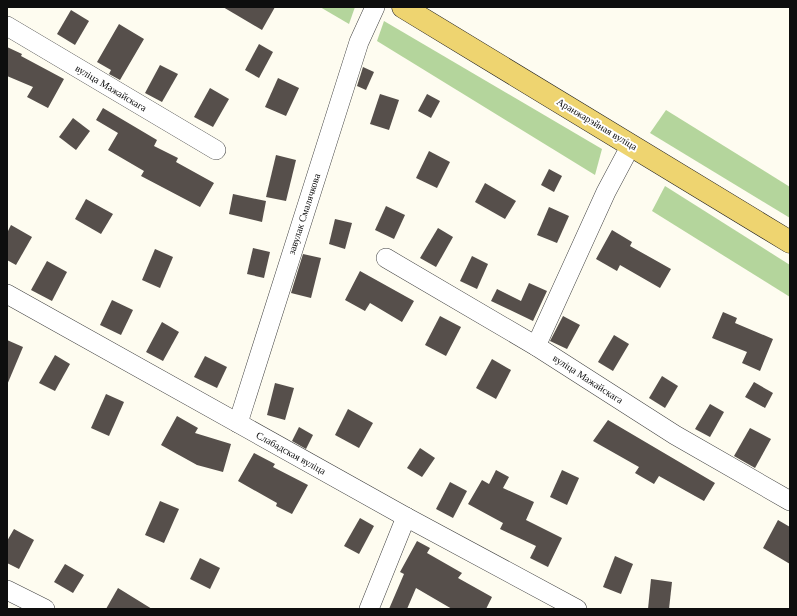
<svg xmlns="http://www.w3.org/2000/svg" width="797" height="616" font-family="'Times New Roman',serif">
<rect width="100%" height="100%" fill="#fefcf0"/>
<g fill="#b4d59c">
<path d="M 320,7 L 355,7 L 349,24 Z"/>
<path d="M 384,21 L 602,149 L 595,175 L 377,41 Z"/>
<path d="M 666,110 L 790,187 L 790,218 L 650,133 Z"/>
<path d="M 665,186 L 790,265 L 790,297 L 652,211 Z"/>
</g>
<g fill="#564f4b">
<path d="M 223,7 L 275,7 L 262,30 Z"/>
<path d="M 71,10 L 89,21 L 75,45 L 57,34 Z"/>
<path d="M 119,24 L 144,39 L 120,80 L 109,74 L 111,70 L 97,62 Z"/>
<path d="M 259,44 L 273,52 L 259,78 L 245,70 Z"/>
<path d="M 7,47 L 22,54 L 21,56 L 64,79 L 48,108 L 27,97 L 33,87 L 7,76 Z"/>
<path d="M 160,65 L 178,74 L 162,102 L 145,93 Z"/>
<path d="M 363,67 L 374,72 L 366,90 L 357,86 Z"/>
<path d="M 278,78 L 299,88 L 286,116 L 265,107 Z"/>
<path d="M 210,88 L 229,99 L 213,127 L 194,117 Z"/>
<path d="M 380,94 L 399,100 L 389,130 L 370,124 Z"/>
<path d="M 427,94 L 440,101 L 431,118 L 418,111 Z"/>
<path d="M 103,108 L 157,140 L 154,146 L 178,158 L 176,162 L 214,183 L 200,207 L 141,176 L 144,171 L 108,150 L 118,133 L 96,120 Z"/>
<path d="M 73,118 L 90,131 L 76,150 L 59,137 Z"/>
<path d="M 429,151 L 450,162 L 437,188 L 416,178 Z"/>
<path d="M 276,155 L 296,160 L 286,201 L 266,197 Z"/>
<path d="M 549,169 L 562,176 L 554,192 L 541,185 Z"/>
<path d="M 485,183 L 516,201 L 505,219 L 475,202 Z"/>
<path d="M 233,194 L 266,201 L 262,222 L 229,214 Z"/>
<path d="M 86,199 L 113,214 L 101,234 L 75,219 Z"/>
<path d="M 386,206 L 405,215 L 394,239 L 375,230 Z"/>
<path d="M 549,207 L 569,216 L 557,243 L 537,235 Z"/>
<path d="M 335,219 L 352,223 L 345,249 L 329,244 Z"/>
<path d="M 11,225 L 32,237 L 16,265 L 7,260 L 7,233 Z"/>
<path d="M 438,228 L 453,237 L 436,267 L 420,258 Z"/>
<path d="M 612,230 L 632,242 L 630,246 L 671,269 L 660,288 L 620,265 L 617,271 L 596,259 Z"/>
<path d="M 253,248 L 270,252 L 264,278 L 247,274 Z"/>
<path d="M 155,249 L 173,257 L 160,288 L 142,280 Z"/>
<path d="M 303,254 L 321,258 L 311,298 L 291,293 Z"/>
<path d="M 472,256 L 488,264 L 477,289 L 460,281 Z"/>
<path d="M 47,261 L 67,272 L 52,301 L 31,290 Z"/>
<path d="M 360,271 L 414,301 L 402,322 L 370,303 L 365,311 L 345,300 Z"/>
<path d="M 529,283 L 547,291 L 533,321 L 491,301 L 497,289 L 521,301 Z"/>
<path d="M 112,300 L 133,310 L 121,335 L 100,325 Z"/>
<path d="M 723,312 L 737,318 L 735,323 L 773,339 L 760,371 L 742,363 L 747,352 L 712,338 Z"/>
<path d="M 440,316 L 461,327 L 446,356 L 425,345 Z"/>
<path d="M 563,316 L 580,325 L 567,349 L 550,341 Z"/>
<path d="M 162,322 L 179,332 L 163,361 L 146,352 Z"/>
<path d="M 614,335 L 629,344 L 613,371 L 598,362 Z"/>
<path d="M 7,340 L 23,347 L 7,385 Z"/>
<path d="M 55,355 L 70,364 L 55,391 L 39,383 Z"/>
<path d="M 205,356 L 227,367 L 217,388 L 194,377 Z"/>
<path d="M 492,359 L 511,370 L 496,399 L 476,388 Z"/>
<path d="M 662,376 L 678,386 L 665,408 L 649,398 Z"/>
<path d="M 754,382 L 773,393 L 765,408 L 745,397 Z"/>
<path d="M 275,383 L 294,388 L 285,420 L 267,415 Z"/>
<path d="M 106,394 L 124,402 L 109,436 L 91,428 Z"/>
<path d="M 710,404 L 724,412 L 710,437 L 695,429 Z"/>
<path d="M 348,409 L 373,423 L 359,448 L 335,435 Z"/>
<path d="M 177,416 L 198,428 L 195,433 L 231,444 L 223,472 L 197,465 L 161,445 Z"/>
<path d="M 608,420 L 715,483 L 704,501 L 659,476 L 654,484 L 635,473 L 639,467 L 593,441 Z"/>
<path d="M 299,427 L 313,435 L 306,449 L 292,441 Z"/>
<path d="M 750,428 L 771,439 L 755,468 L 734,456 Z"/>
<path d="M 420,448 L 435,458 L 422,477 L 407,468 Z"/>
<path d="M 254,453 L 275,464 L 273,467 L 308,485 L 292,514 L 276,506 L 277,503 L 238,481 Z"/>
<path d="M 496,470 L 509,477 L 503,488 L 534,502 L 526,520 L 562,538 L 548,567 L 530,558 L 536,546 L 500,529 L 503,523 L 468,504 L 482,480 L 489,484 Z"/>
<path d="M 562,470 L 579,478 L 567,505 L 550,497 Z"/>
<path d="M 450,482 L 467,491 L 453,518 L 436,509 Z"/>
<path d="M 160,501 L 179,509 L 164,543 L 145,535 Z"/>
<path d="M 360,518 L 374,526 L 359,554 L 344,546 Z"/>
<path d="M 778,520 L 790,527 L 790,564 L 763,548 Z"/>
<path d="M 14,529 L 34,540 L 19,569 L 7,563 L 7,541 Z"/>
<path d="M 417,541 L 430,548 L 427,553 L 462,573 L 458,578 L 492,597 L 486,609 L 452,609 L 416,588 L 407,609 L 389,609 L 404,574 L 400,572 Z"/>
<path d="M 615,556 L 633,564 L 621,594 L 603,587 Z"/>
<path d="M 200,558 L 220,568 L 210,589 L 190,579 Z"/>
<path d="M 65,564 L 84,575 L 73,593 L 54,582 Z"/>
<path d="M 651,579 L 672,582 L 669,609 L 648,609 Z"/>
<path d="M 118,588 L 152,609 L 106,609 Z"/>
</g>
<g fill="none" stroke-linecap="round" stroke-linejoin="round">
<g stroke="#414141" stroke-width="20">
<g id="minor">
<path d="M 7,26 L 216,150"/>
<path d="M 386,258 L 536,346 L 675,435 L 790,501"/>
<path d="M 7,294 L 406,517 L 577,609"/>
<path d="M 536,346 L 606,192 L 631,145"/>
<path d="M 238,423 L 359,42 L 375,7"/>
<path d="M 7,590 L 45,609"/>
<path d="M 369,609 L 406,517"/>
</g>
</g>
<g stroke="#1f1f1f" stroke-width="23">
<path id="major" d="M 403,7 L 790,242"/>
</g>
<use href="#minor" stroke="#fff" stroke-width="19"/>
<use href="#major" stroke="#eed470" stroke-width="22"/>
</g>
<g text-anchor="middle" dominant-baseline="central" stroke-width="4" stroke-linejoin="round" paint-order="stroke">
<g font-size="10" fill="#0e0e0e" stroke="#fff">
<text transform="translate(111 88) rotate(31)">вуліца Мажайскага</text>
<text transform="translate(597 124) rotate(31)">Аранжарэйная вуліца</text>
<text transform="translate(304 214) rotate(-72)">завулак Смалячкова</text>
<text transform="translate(588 379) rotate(33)">вуліца Мажайскага</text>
<text transform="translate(291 453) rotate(29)">Слабадская вуліца</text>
</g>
</g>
<rect width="797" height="616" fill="none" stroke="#0e0e0e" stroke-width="16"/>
</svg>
